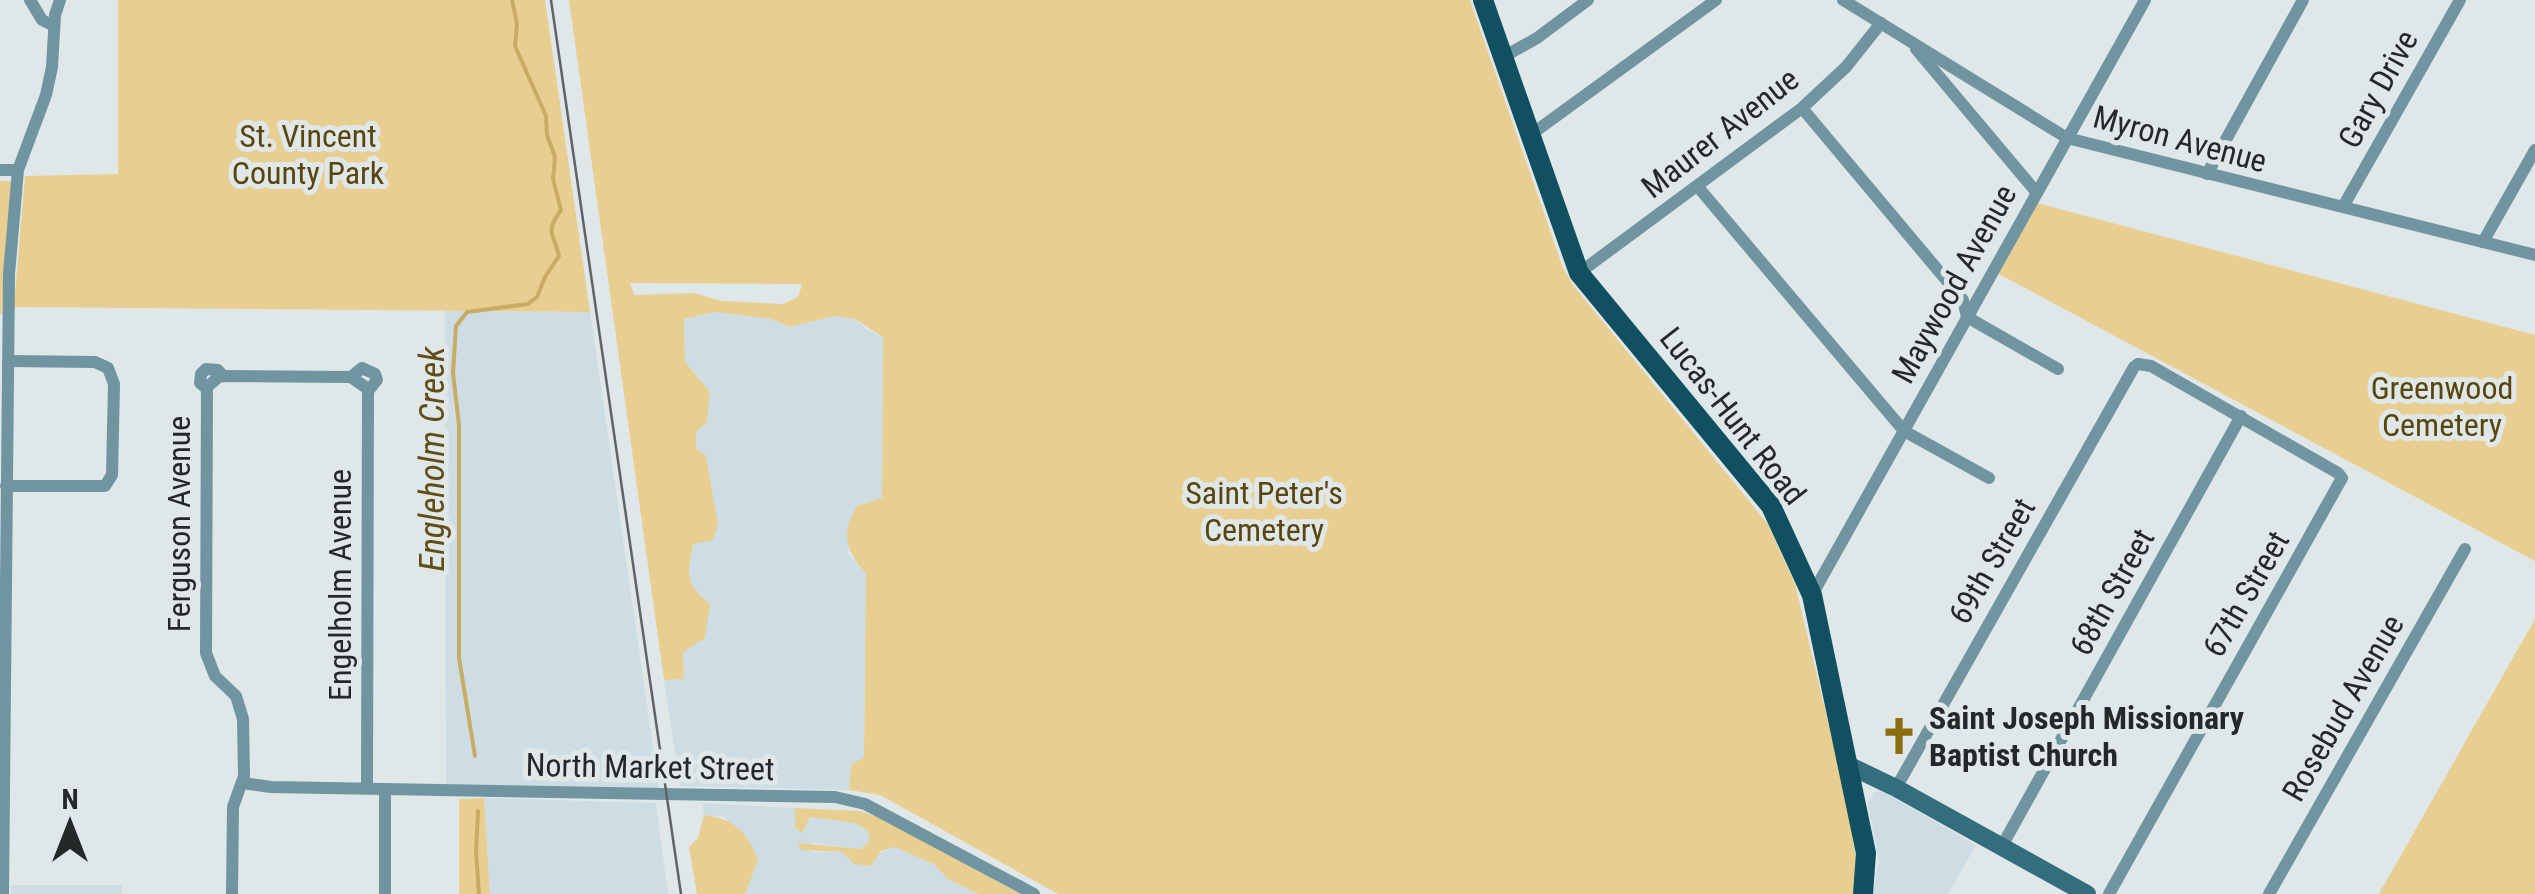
<svg xmlns="http://www.w3.org/2000/svg" width="2535" height="894" font-family="'Roboto Condensed',sans-serif">
<rect width="100%" height="100%" fill="#dfe7e9"/>
<g fill="#cedde3">
<path d="M 445,311 L 590,312 L 659,788 L 446,785 Z"/>
<path d="M 716,312 L 771,319 L 790,327 L 835,316 L 855,319 L 868,330 L 883,337 L 882,499 L 857,506 L 848,553 L 866,574 L 864,758 L 851,765 L 849,790 L 680,786 L 664,680 L 684,679 L 683,652 L 693,591 L 688,577 L 693,544 L 698,376 L 685,363 L 684,319 Z"/>
<path d="M 1881,791 L 1976,845 L 1948,894 L 1873,894 L 1879,861 L 1868,803 L 1874,792 Z"/>
<path d="M 484,798 L 656,803 L 668,894 L 490,894 Z"/>
<path d="M 702,803 L 795,808 L 795,828 L 806,826 L 809,817 L 855,823 L 867,829 L 871,841 L 861,849 L 811,843 L 812,852 L 842,852 L 854,864 L 895,847 L 935,865 L 948,879 L 978,894 L 745,894 L 758,861 L 725,817 L 704,815 Z"/>
<rect x="11" y="885" width="111" height="9"/>
</g>
<g fill="#e8cf91" fill-rule="evenodd">
<path d="M 118,0 L 545,0 L 590,312 L 14,307 L 25,176 L 118,174 Z"/>
<path d="M 569,0 L 1470,0 L 1563,268 L 1573,285 L 1767,523 L 1795,584 L 1845,793 L 1858,870 L 1853,894 L 1058,894 L 880,795 L 849,790 L 851,765 L 864,757 L 866,574 C 846,550 840,535 857,506 L 882,498 L 883,337 L 855,319 L 835,316 L 790,327 L 771,319 L 716,312 L 684,319 L 685,362 L 710,392 L 707,422 L 696,432 L 696,448 L 706,456 L 718,524 L 713,540 L 693,544 C 688,575 684,583 710,604 L 705,638 L 683,652 L 684,679 L 664,680 ZM 630,283 L 801,284 L 802,285 L 798,297 L 783,304 L 721,301 L 694,293 L 634,295 Z"/>
<path d="M 0,181 L 12,181 L 2,314 L 0,314 Z"/>
<path d="M 2037,203 L 2535,335 L 2535,561 L 1997,273 Z"/>
<path d="M 2535,619 L 2535,894 L 2379,894 Z"/>
<path d="M 484,798 L 490,894 L 459,894 L 459,799 Z"/>
<path d="M 795,808 L 859,811 L 878,817 L 1021,894 L 978,894 L 948,879 L 935,865 L 895,847 L 881,851 L 871,866 L 854,864 L 842,852 L 801,850 L 798,843 L 861,849 L 870,840 L 867,830 L 855,823 L 810,817 L 802,833 L 795,828 Z"/>
<path d="M 704,815 C 734,818 749,833 758,861 L 745,894 L 697,894 L 689,847 L 698,838 Z"/>
</g>
<g fill="none" stroke-linecap="round" stroke-linejoin="round">
<g stroke="#c9ac64" stroke-width="4">
<path d="M 475,756 L 459,658 L 459,425 L 453,373 L 456,326 L 467,312 L 528,304 L 537,297 L 545,277 L 559,256 C 554,232 544,234 561,210 L 553,179 L 555,157 L 547,135 L 546,116 L 515,46 L 517,24 L 512,0"/>
<path d="M 478,811 L 476,852 L 479,894"/>
</g>
<g stroke="#7095a0" stroke-width="12">
<path d="M 30,0 L 42,20 L 54,26"/>
<path d="M 1843,0 L 2067,138 L 2535,255"/>
<path d="M 1916,49 L 2037,193"/>
<path d="M 1503,57 L 1537,38 L 1588,0"/>
<path d="M 1802,108 L 1963,300 L 1967,317 L 2058,369"/>
<path d="M 1529,136 L 1716,0"/>
<path d="M 0,170 L 18,170"/>
<path d="M 2207,174 L 2303,0"/>
<path d="M 1698,187 L 1904,431 L 1989,478"/>
<path d="M 2344,205 L 2460,0"/>
<path d="M 2483,242 L 2535,150"/>
<path d="M 1579,273 L 1802,108 L 1846,67 L 1881,23"/>
<path d="M 351,377 L 362,368 L 375,374 L 377,380 L 368,391"/>
<path d="M 207,389 L 200,383 L 201,374 L 206,369 L 218,370 L 223,376"/>
<path d="M 6,486 L 105,486 L 112,475 L 114,384 L 108,368 L 95,362 L 8,361"/>
<path d="M 1812,595 L 2145,0"/>
<path d="M 242,783 L 271,787 L 835,797 L 865,804 L 1034,894"/>
<path d="M 1896,788 L 2134,367 L 2138,364 L 2151,366 L 2338,473 L 2342,478 L 2109,894"/>
<path d="M 2002,846 L 2241,416"/>
<path d="M 3,894 L 9,274 L 18,170 L 46,95 L 52,67 L 55,15 L 60,0"/>
<path d="M 232,894 L 233,807 L 244,776 L 243,719 L 236,696 L 215,676 L 206,653 L 207,387 L 220,376 L 351,377 L 368,389 L 367,788"/>
<path d="M 385,894 L 385,789"/>
<path d="M 2269,894 L 2465,549"/>
</g>
<path stroke="#336e7e" stroke-width="18" d="M 1848,765 L 1896,788 L 2087,894"/>
<path stroke="#105060" stroke-width="20" d="M 1483,0 L 1579,273 L 1771,506 L 1812,595 L 1866,853 L 1863,894"/>
<path stroke="#5f6365" stroke-width="2.5" d="M 551,0 L 681,894"/>
</g>
<defs>
<g id="church-bare" transform="scale(3)"><path d="M-1.2-6h2.4v3.5h3.3v2.4h-3.3V6h-2.4V-.1h-3.3v-2.4h3.3Z" fill="#8c6e10" stroke="#dfe7e9" stroke-width="2.5" paint-order="stroke"/></g>
</defs>
<g fill-rule="evenodd">
<use href="#church-bare" x="1899" y="736"/>
</g>
<g text-anchor="middle" dominant-baseline="central" stroke-width="10" stroke-linejoin="round" paint-order="stroke">
<g font-size="32" fill="#252829" stroke="#dfe7e9">
<text transform="translate(2378 89) rotate(-61)">Gary Drive</text>
<text transform="translate(1720 133) rotate(-38)">Maurer Avenue</text>
<text transform="translate(2180 139) rotate(15)">Myron Avenue</text>
<text transform="translate(1954 284) rotate(-61)">Maywood Avenue</text>
<text transform="translate(1733 416) rotate(52)">Lucas-Hunt Road</text>
<text transform="translate(179 524) rotate(-90)">Ferguson Avenue</text>
<text transform="translate(1992 561) rotate(-60)">69th Street</text>
<text transform="translate(340 585) rotate(-90)">Engelholm Avenue</text>
<text transform="translate(2112 592) rotate(-61)">68th Street</text>
<text transform="translate(2246 594) rotate(-60)">67th Street</text>
<text transform="translate(2343 708) rotate(-60)">Rosebud Avenue</text>
<text transform="translate(650 767) rotate(1)">North Market Street</text>
</g>
<g font-size="32" fill="#5a460c" stroke="#dfe7e9">
<text x="308" y="136">St. Vincent<tspan x="308" dy="37">County Park</tspan></text>
<text x="2442" y="388">Greenwood<tspan x="2442" dy="37">Cemetery</tspan></text>
<text x="1264" y="493">Saint Peter's<tspan x="1264" dy="37">Cemetery</tspan></text>
</g>
<g font-size="32" font-weight="bold" fill="#252829" stroke="#dfe7e9" text-anchor="start">
<text x="1929" y="718">Saint Joseph Missionary<tspan x="1929" dy="37">Baptist Church</tspan></text>
</g>
<g font-size="35" font-style="italic" fill="#624e16" stroke="#dfe7e9">
<text transform="translate(432 459) rotate(-90)">Engleholm Creek</text>
</g>
</g>
<g transform="translate(70 824)" stroke="#dfe7e9" stroke-width="8" paint-order="stroke">
<path d="M0-8L18 38L0 25L-18 38Z" fill="#252829"/>
<text y="-15" font-size="28" font-weight="bold" text-anchor="middle" fill="#252829">N</text>
</g>
</svg>
